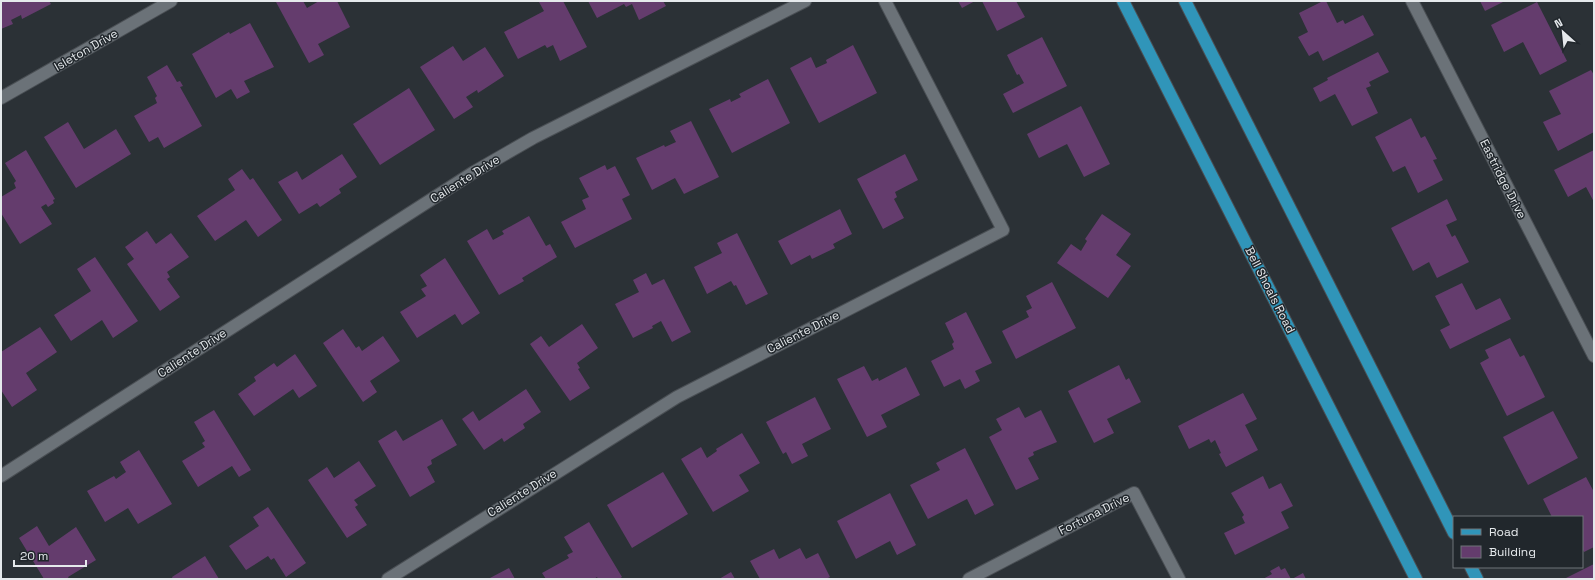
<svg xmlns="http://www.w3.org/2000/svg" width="1595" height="580" font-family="'Space Grotesk',sans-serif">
<rect width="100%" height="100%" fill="#2b3136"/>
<g fill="#643c6d">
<path d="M 1,1 L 49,1 L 51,4 L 22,19 L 21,15 L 11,20 L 13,24 L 1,29 Z"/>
<path d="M 278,1 L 303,1 L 307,8 L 319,1 L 337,1 L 350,27 L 318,44 L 324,55 L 309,63 L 276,2 Z"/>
<path d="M 563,1 L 587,47 L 560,61 L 553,45 L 547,48 L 545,45 L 518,59 L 504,32 L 544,11 L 539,2 Z"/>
<path d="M 588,1 L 663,1 L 666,6 L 639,20 L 632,4 L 626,7 L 624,4 L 597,18 Z"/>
<path d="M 958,1 L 975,1 L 962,8 Z"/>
<path d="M 982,1 L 1016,1 L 1025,17 L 997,31 Z"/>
<path d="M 1323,1 L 1326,1 L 1337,23 L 1343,20 L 1345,24 L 1363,15 L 1374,35 L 1323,61 L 1318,51 L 1309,56 L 1298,37 L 1308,32 L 1299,13 Z"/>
<path d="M 1480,1 L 1505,1 L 1485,11 Z"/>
<path d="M 1537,2 L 1567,61 L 1540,75 L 1523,42 L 1504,52 L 1491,25 Z"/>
<path d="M 250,23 L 274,67 L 244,81 L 250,92 L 237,99 L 231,89 L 216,98 L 192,54 L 229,32 L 230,34 Z"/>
<path d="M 1042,37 L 1067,86 L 1013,113 L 1003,94 L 1024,83 L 1019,74 L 1017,75 L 1007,55 Z"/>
<path d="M 853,45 L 877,93 L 819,123 L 790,68 L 811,57 L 816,68 L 827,63 L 826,60 Z"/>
<path d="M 453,46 L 463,61 L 485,47 L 504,76 L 478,93 L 477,90 L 466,97 L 473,107 L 454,119 L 420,67 Z"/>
<path d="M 1378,52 L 1389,72 L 1369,82 L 1371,86 L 1366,88 L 1378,113 L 1352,126 L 1335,94 L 1320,102 L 1313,88 L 1328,80 L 1327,78 Z"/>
<path d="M 167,65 L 177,82 L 180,81 L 183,86 L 180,87 L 202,126 L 164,148 L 158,137 L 149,142 L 134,116 L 157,103 L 155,98 L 157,96 L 147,77 Z"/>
<path d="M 1591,70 L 1594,75 L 1594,132 L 1558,151 L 1543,122 L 1561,114 L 1549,91 Z"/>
<path d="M 768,79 L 790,123 L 732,153 L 709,109 L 730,99 L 731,102 L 741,97 L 739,94 Z"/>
<path d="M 409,88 L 435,130 L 380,165 L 353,124 Z"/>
<path d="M 1081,106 L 1110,164 L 1084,177 L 1067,144 L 1039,158 L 1027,134 Z"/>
<path d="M 1411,118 L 1421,138 L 1425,136 L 1437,159 L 1433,160 L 1443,180 L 1418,193 L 1405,166 L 1393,172 L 1375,137 Z"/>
<path d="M 691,121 L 719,177 L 684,194 L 675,178 L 652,190 L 636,158 L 664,145 L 665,147 L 676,142 L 670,131 Z"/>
<path d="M 68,122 L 84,149 L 116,129 L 131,154 L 76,188 L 44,137 Z"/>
<path d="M 26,150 L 55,199 L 53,200 L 54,203 L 48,207 L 46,204 L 41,207 L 52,224 L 20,244 L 1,213 L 1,197 L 16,188 L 14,183 L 16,181 L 5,163 Z"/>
<path d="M 1594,150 L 1594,202 L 1586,187 L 1568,197 L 1554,170 Z"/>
<path d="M 342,154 L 357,177 L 339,189 L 341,193 L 320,207 L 317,203 L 299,214 L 278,182 L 297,171 L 302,180 Z"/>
<path d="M 905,154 L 918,180 L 895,192 L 897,197 L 894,199 L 904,218 L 883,229 L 857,179 Z"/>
<path d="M 605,165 L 607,170 L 615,166 L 630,195 L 622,199 L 632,219 L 575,248 L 561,222 L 586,209 L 582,200 L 589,197 L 579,178 Z"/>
<path d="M 242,169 L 250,180 L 253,178 L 282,220 L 258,237 L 246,220 L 215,241 L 197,216 L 235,190 L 228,179 Z"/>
<path d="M 1447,199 L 1457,220 L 1446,225 L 1452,237 L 1455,235 L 1469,262 L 1437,278 L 1429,262 L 1413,271 L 1391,228 Z"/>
<path d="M 840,209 L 852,234 L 833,244 L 835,248 L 812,259 L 810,255 L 791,265 L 778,241 Z"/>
<path d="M 1102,214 L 1131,234 L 1116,255 L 1131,266 L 1108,298 L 1057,263 L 1071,244 L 1081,251 L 1087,241 L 1085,239 Z"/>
<path d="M 529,216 L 546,246 L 550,244 L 557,257 L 522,278 L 524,281 L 499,295 L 467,241 L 487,229 L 493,240 L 504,234 L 502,231 Z"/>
<path d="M 147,231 L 156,244 L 171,233 L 189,257 L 167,272 L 170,277 L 167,279 L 180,297 L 160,311 L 127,264 L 134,259 L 125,247 Z"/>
<path d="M 737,233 L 768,294 L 746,305 L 736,285 L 734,286 L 731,281 L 707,294 L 694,267 L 722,253 L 717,243 Z"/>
<path d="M 95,257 L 138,321 L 113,338 L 102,320 L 71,341 L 54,315 L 91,291 L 77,269 Z"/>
<path d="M 445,258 L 480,313 L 462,325 L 455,314 L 417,338 L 400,312 L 426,296 L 421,289 L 427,286 L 420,275 Z"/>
<path d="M 646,273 L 652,285 L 664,279 L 691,332 L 672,342 L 661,321 L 652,326 L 653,328 L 633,338 L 615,304 L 639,292 L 633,280 Z"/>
<path d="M 1052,282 L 1076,328 L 1016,359 L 1002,331 L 1029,317 L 1026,311 L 1032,308 L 1026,296 Z"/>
<path d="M 1462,283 L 1476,310 L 1500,298 L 1511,319 L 1450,349 L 1440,330 L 1450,325 L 1435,296 Z"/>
<path d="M 966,312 L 992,363 L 975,371 L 980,381 L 965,389 L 960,379 L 944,387 L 931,361 L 954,349 L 952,344 L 954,342 L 945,323 Z"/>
<path d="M 582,324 L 598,348 L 577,363 L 580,368 L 578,369 L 590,388 L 570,401 L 530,344 L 541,336 L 549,347 Z"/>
<path d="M 40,327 L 57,352 L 26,373 L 37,390 L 12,407 L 1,390 L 1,352 Z"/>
<path d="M 343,329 L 356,348 L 359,346 L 362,351 L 383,336 L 400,361 L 370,381 L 377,392 L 363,402 L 323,343 Z"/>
<path d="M 1510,338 L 1520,357 L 1524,355 L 1545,397 L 1507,416 L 1480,363 L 1489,358 L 1485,350 Z"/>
<path d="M 295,354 L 317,386 L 299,398 L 293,389 L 254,416 L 238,394 L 256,381 L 254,377 L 274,363 L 277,367 Z"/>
<path d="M 1119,365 L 1126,380 L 1129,378 L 1141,402 L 1107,419 L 1114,433 L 1094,443 L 1068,391 Z"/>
<path d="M 864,366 L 872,381 L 878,378 L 879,381 L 906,367 L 920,395 L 881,415 L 887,427 L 867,437 L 837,379 Z"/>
<path d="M 526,389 L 541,412 L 523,424 L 525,428 L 504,442 L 502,438 L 484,450 L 462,419 L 473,411 L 479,421 Z"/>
<path d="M 1243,393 L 1257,419 L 1245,425 L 1258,450 L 1226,467 L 1219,454 L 1221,453 L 1215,440 L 1211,443 L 1209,439 L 1189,449 L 1178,426 Z"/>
<path d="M 815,397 L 831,429 L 802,444 L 808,456 L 792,464 L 786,452 L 783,454 L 766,422 Z"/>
<path d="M 1019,407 L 1025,418 L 1041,410 L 1057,442 L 1033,452 L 1034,455 L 1028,458 L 1039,479 L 1016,490 L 989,437 L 1002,430 L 996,419 Z"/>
<path d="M 214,410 L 251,470 L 239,477 L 232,466 L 198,487 L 182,461 L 205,447 L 202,443 L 205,441 L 194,422 Z"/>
<path d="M 1553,411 L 1578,458 L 1528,485 L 1503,437 Z"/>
<path d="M 442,419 L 457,445 L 431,460 L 432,464 L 427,467 L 435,482 L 410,497 L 378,441 L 396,430 L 403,441 Z"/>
<path d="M 742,433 L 760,463 L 739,475 L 749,491 L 713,512 L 681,459 L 701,447 L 707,458 L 717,451 L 716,449 Z"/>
<path d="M 965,448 L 994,505 L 975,515 L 967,499 L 928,519 L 910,485 L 940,470 L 936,463 Z"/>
<path d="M 139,450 L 172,504 L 138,524 L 128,508 L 105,522 L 87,491 L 114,476 L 116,479 L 126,472 L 120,462 Z"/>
<path d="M 359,461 L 376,486 L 354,500 L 358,505 L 355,507 L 367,525 L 347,538 L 308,480 L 327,467 L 334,478 Z"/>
<path d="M 663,472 L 688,514 L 632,548 L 607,505 Z"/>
<path d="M 1263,476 L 1269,489 L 1281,483 L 1293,506 L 1281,512 L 1289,528 L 1235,555 L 1224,533 L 1245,523 L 1242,517 L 1244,515 L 1231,493 Z"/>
<path d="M 1586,477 L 1594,492 L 1594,547 L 1584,552 L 1582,548 L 1582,517 L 1552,517 L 1543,499 Z"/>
<path d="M 890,493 L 916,545 L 897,555 L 890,541 L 856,559 L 837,521 Z"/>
<path d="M 268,507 L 306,563 L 286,577 L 274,558 L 271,560 L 268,556 L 246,570 L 229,546 L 259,526 L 253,517 Z"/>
<path d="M 589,522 L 622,577 L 619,579 L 598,579 L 597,577 L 594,579 L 546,579 L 542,573 L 569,558 L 567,555 L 573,552 L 564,537 Z"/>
<path d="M 37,526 L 49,546 L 76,527 L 96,560 L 68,577 L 69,579 L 44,579 L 19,538 Z"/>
<path d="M 800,548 L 806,559 L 818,553 L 830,577 L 826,579 L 760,579 L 750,561 L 774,549 L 779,559 Z"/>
<path d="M 205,556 L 219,579 L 173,579 L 172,577 Z"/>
<path d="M 1594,564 L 1594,579 L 1564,579 Z"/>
<path d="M 1279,566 L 1281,570 L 1285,568 L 1291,579 L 1263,579 L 1272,574 L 1270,571 Z"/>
<path d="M 509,568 L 515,579 L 488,579 Z"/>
<path d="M 731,572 L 735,579 L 719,579 Z"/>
<path d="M 1303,573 L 1306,579 L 1292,579 Z"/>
</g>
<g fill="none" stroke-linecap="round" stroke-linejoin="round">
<g stroke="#4a4f54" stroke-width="14">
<g id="minor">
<path d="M 1412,1 L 1594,356"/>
<path d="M 1,98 L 171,1"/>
<path d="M 1,476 L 474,172 L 533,138 L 805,1"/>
<path d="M 388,579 L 677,397 L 1003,230 L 885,1"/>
<path d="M 969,579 L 1134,493 L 1179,579"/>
</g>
</g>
<g stroke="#4a4f54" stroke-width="14">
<g id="major">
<path d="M 1123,1 L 1416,579"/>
<path d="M 1185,1 L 1454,533"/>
<path d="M 1471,567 L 1477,579"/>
</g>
</g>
<use href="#minor" stroke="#6b7278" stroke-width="12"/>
<use href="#major" stroke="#3095b9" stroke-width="12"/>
</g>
<g text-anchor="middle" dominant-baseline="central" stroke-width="3" stroke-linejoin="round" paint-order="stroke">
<g font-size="12" fill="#e5e9ec" stroke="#21272c">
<text transform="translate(86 50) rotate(-30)">Isleton Drive</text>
<text transform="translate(465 179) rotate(-32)">Caliente Drive</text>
<text transform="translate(1503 179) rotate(63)">Eastridge Drive</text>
<text transform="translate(1270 290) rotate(63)">Bell Shoals Road</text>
<text transform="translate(803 332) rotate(-27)">Caliente Drive</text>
<text transform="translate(192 353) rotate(-33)">Caliente Drive</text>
<text transform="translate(522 493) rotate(-32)">Caliente Drive</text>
<text transform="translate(1094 514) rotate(-27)">Fortuna Drive</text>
</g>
</g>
<rect width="1595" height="580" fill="none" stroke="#e5e9ec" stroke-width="4"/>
<rect x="1453" y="516" width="130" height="52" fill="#21272c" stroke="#6f7579"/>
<rect x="1461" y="529" width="20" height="6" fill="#3095b9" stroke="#6f7579"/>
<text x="1489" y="536" font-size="12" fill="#e5e9ec">Road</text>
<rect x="1461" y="546" width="20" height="12" fill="#643c6d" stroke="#6f7579"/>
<text x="1489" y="556" font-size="12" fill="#e5e9ec">Building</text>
<g transform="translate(1563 32) rotate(333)" stroke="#21272c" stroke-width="3" paint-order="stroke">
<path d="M0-3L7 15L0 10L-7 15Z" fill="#e5e9ec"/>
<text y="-6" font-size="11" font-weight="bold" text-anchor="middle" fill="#e5e9ec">N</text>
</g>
<path d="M14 560v6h72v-6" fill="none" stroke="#e5e9ec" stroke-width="2"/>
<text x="20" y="560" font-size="12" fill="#e5e9ec" stroke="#21272c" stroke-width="3" paint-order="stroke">20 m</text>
</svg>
